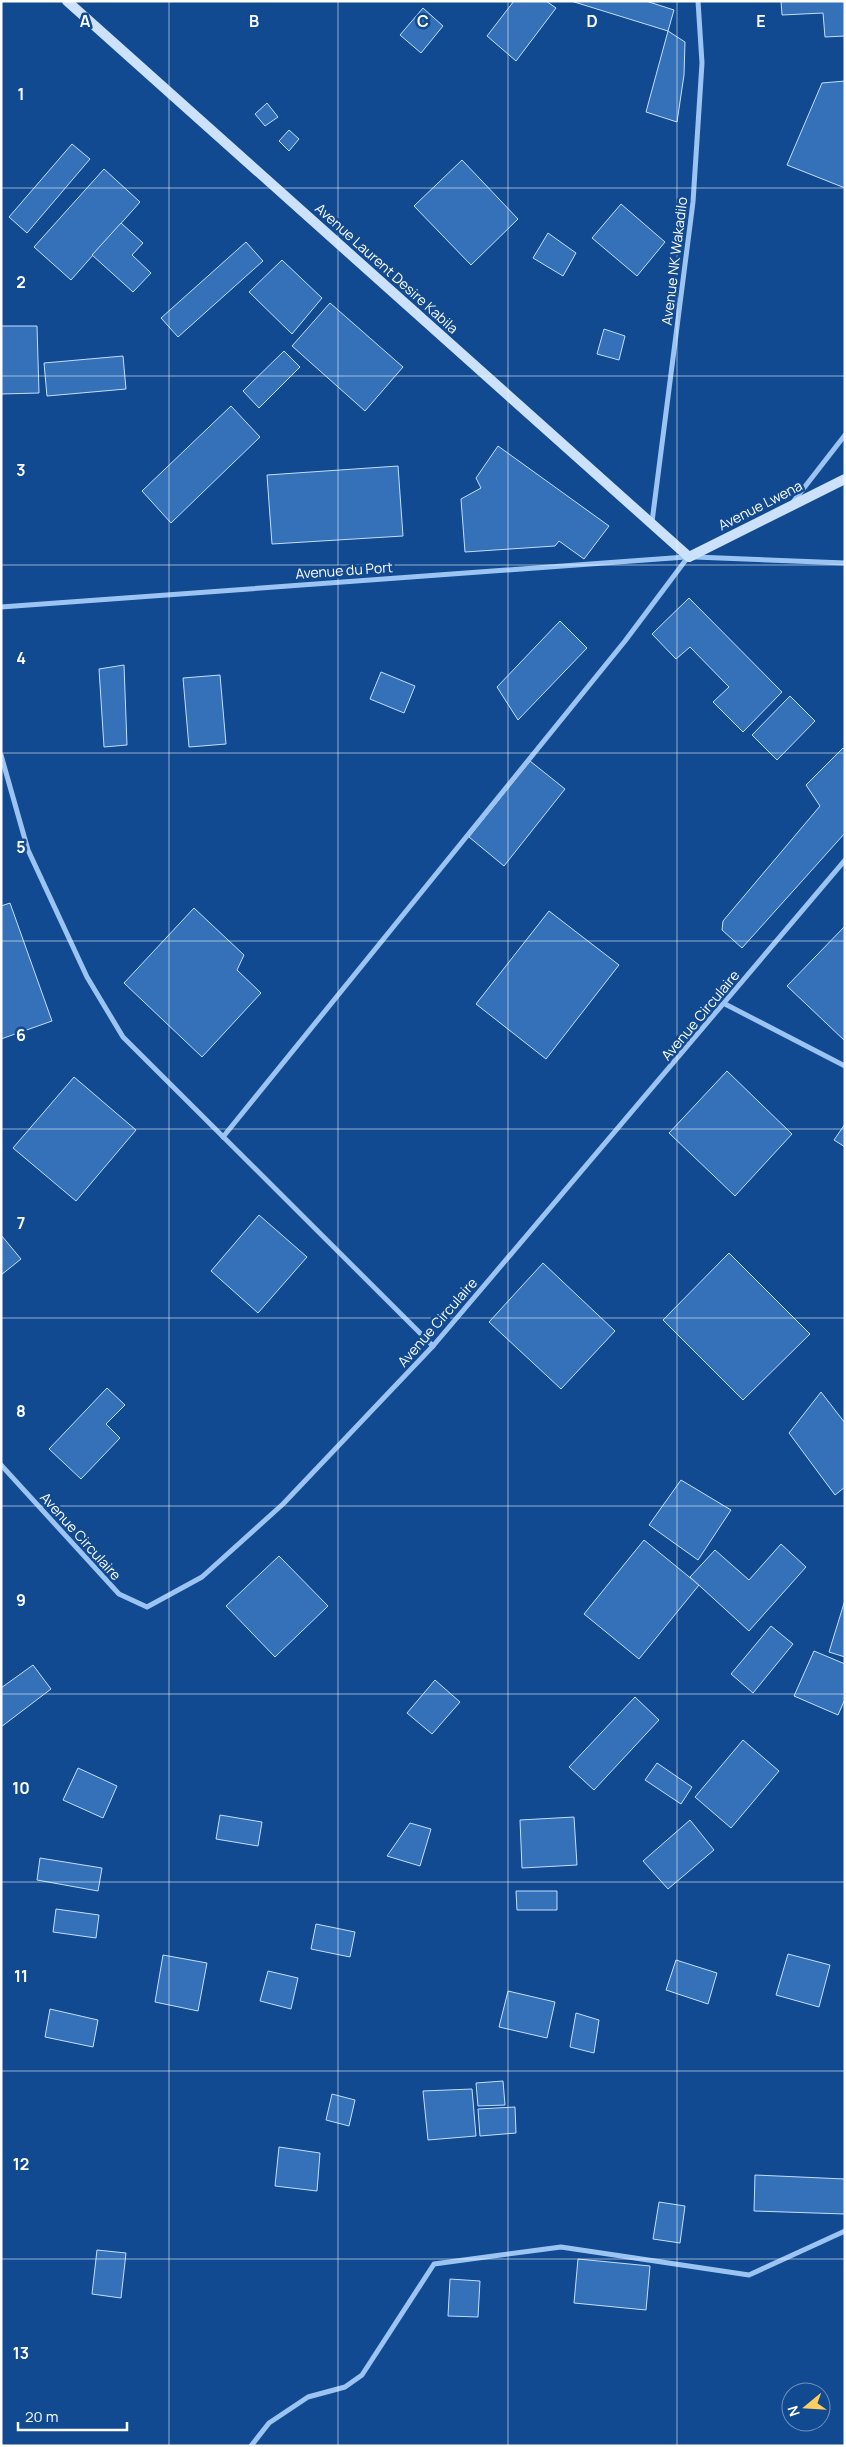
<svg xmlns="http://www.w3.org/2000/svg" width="846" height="2447" font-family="Manrope,sans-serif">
<rect width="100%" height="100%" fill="#114a91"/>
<g fill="#3471b8" stroke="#c3defd">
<path d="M 514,1 L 546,1 L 556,8 L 516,61 L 487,36 Z"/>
<path d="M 571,1 L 646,1 L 674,10 L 668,31 Z"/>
<path d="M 781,1 L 845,1 L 845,36 L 825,37 L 823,13 L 782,15 Z"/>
<path d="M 423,8 L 443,26 L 421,53 L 400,35 Z"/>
<path d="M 668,31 L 685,42 L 684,75 L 677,122 L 646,112 Z"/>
<path d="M 845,81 L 845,188 L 787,165 L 822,83 Z"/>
<path d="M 267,103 L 278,117 L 265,126 L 255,114 Z"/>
<path d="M 289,130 L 299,139 L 289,151 L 279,141 Z"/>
<path d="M 72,144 L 90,159 L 27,233 L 9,217 Z"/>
<path d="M 462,160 L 518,219 L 471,265 L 414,206 Z"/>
<path d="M 104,169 L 140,202 L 71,280 L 34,247 Z"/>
<path d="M 621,204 L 665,242 L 637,276 L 592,238 Z"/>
<path d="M 121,223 L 143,243 L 132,255 L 151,273 L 133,292 L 92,255 Z"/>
<path d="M 548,233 L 576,253 L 563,276 L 533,258 Z"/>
<path d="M 246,242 L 263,261 L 178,337 L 161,318 Z"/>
<path d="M 282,260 L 322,298 L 292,334 L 249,292 Z"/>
<path d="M 330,303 L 403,367 L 365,411 L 292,346 Z"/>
<path d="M 1,326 L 37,326 L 39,393 L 1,394 Z"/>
<path d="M 604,329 L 625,336 L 619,360 L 597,354 Z"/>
<path d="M 284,351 L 300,367 L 259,408 L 243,391 Z"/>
<path d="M 123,356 L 126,389 L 47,396 L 44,363 Z"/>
<path d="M 231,406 L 260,437 L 171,523 L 142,491 Z"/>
<path d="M 498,446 L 609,526 L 584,559 L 559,541 L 555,546 L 465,552 L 461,499 L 481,488 L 476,478 Z"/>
<path d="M 398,466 L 403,536 L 272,544 L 267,475 Z"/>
<path d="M 689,598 L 782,692 L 743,732 L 713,702 L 729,687 L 690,647 L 676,659 L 652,634 Z"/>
<path d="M 560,621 L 587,648 L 518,720 L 497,687 Z"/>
<path d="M 124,665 L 127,745 L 104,747 L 99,669 Z"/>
<path d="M 381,672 L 415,686 L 404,713 L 370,699 Z"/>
<path d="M 220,675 L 226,744 L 189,747 L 183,678 Z"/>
<path d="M 790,696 L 815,721 L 777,760 L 752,735 Z"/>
<path d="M 843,748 L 845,750 L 845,833 L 742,948 L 722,930 L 723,921 L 820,806 L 806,785 Z"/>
<path d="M 530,761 L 565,789 L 504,866 L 469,837 Z"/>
<path d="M 10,903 L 52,1021 L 1,1039 L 1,906 Z"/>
<path d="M 194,908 L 244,955 L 237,970 L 261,993 L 202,1057 L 124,983 Z"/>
<path d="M 549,911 L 619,965 L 546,1059 L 476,1004 Z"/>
<path d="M 845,926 L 845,1041 L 787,986 Z"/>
<path d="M 727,1071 L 792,1134 L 735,1196 L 669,1133 Z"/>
<path d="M 74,1077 L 136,1130 L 76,1201 L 13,1148 Z"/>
<path d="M 845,1124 L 845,1147 L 834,1140 Z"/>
<path d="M 259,1215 L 307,1257 L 258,1313 L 211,1271 Z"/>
<path d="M 1,1235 L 21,1259 L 1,1275 Z"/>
<path d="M 729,1253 L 810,1334 L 743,1400 L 663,1320 Z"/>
<path d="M 543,1263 L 615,1331 L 561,1389 L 489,1322 Z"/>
<path d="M 107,1388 L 125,1405 L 106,1424 L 120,1438 L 81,1479 L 49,1449 Z"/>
<path d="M 821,1392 L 845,1423 L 845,1487 L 835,1495 L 789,1433 Z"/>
<path d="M 681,1480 L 731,1510 L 698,1560 L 649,1525 Z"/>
<path d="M 644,1540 L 699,1585 L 639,1659 L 584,1614 Z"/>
<path d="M 781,1544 L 806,1567 L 749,1631 L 690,1577 L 715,1550 L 749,1580 Z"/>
<path d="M 279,1556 L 328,1606 L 275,1657 L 226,1606 Z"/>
<path d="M 845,1600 L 845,1657 L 829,1652 Z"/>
<path d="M 771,1626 L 793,1644 L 753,1693 L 731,1674 Z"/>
<path d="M 814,1651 L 845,1664 L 845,1699 L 838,1715 L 794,1696 Z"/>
<path d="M 33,1665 L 51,1689 L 1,1727 L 1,1688 Z"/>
<path d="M 435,1680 L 460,1702 L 432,1734 L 407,1713 Z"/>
<path d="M 635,1697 L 659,1720 L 594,1790 L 569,1767 Z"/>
<path d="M 743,1740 L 779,1771 L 731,1828 L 695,1797 Z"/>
<path d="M 657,1763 L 692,1787 L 681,1804 L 645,1780 Z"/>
<path d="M 78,1768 L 117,1786 L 103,1818 L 63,1800 Z"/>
<path d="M 220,1815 L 262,1822 L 258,1846 L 216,1839 Z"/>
<path d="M 574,1817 L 577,1865 L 522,1868 L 520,1820 Z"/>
<path d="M 690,1820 L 714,1850 L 668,1889 L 643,1861 Z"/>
<path d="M 410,1823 L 431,1829 L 420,1866 L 387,1856 Z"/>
<path d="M 40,1858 L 102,1868 L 98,1891 L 37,1880 Z"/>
<path d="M 516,1891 L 557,1891 L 557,1910 L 517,1910 Z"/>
<path d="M 56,1909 L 99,1915 L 96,1938 L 53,1932 Z"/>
<path d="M 316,1924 L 355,1932 L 350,1957 L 311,1949 Z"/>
<path d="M 788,1954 L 830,1965 L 819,2007 L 776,1995 Z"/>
<path d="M 163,1955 L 207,1963 L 198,2011 L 155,2002 Z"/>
<path d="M 676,1960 L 717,1973 L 708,2004 L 666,1990 Z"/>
<path d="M 268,1971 L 298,1978 L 291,2009 L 260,2001 Z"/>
<path d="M 508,1991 L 555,2002 L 547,2038 L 499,2027 Z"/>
<path d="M 50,2009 L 98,2020 L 93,2047 L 45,2037 Z"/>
<path d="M 576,2013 L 599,2020 L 594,2053 L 570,2047 Z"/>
<path d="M 503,2081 L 505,2105 L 478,2106 L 476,2083 Z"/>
<path d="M 472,2089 L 476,2136 L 428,2140 L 423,2091 Z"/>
<path d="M 332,2094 L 355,2100 L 349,2126 L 326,2120 Z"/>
<path d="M 515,2107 L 516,2133 L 480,2136 L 478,2109 Z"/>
<path d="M 279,2147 L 320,2153 L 317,2191 L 275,2186 Z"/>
<path d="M 755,2175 L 845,2179 L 845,2214 L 754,2211 Z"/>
<path d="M 659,2202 L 685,2206 L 680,2243 L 653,2239 Z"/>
<path d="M 97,2250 L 126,2253 L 121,2298 L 92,2294 Z"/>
<path d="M 578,2259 L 650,2266 L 646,2310 L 574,2303 Z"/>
<path d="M 450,2279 L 480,2281 L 478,2317 L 448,2316 Z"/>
</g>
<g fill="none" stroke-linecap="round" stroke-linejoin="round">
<g stroke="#9cc4f3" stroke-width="5">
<path d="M 793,502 L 845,435"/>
<path d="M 652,522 L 693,202 L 702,63 L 698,1"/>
<path d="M 695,557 L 845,563"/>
<path d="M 1,607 L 686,557"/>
<path d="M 1,755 L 28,850 L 87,977 L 123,1037 L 433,1346"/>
<path d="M 725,1004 L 845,1066"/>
<path d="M 223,1137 L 625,641 L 688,557"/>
<path d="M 1,1465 L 119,1594 L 147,1607 L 202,1577 L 283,1504 L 433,1346 L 845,860"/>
<path d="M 251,2446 L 269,2423 L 308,2397 L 345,2387 L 362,2375 L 434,2264 L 561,2247 L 749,2275 L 845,2231"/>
</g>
<path stroke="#cbe1fc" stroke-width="10" d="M 67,1 L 689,557 L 845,479"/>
</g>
<path fill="none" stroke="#fff" stroke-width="1" stroke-opacity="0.55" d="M 169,1 L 169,2446M 338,1 L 338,2446M 508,1 L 508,2446M 677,1 L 677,2446M 1,188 L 845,188M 1,376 L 845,376M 1,565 L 845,565M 1,753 L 845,753M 1,941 L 845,941M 1,1129 L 845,1129M 1,1318 L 845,1318M 1,1506 L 845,1506M 1,1694 L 845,1694M 1,1882 L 845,1882M 1,2071 L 845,2071M 1,2259 L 845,2259"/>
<g text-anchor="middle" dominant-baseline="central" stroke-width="5" stroke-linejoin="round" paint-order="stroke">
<g font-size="14" fill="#fff" stroke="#114a91">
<text transform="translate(674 261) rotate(-83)">Avenue NK Wakadilo</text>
<text transform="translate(387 268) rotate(42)">Avenue Laurent Desire Kabila</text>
<text transform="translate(760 505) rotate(-27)">Avenue Lwena</text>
<text transform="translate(344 570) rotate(-4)">Avenue du Port</text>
<text transform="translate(700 1015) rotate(-50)">Avenue Circulaire</text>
<text transform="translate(437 1322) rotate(-49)">Avenue Circulaire</text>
<text transform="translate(81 1536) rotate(48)">Avenue Circulaire</text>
</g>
</g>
<g font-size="16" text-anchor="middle" font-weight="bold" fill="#fff" stroke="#114a91" stroke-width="5" stroke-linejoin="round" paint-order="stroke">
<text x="85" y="27">A</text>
<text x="254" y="27">B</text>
<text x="423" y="27">C</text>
<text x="592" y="27">D</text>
<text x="761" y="27">E</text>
<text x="21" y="100">1</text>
<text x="21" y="288">2</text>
<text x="21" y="476">3</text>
<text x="21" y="664">4</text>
<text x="21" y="853">5</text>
<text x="21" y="1041">6</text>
<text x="21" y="1229">7</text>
<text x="21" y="1417">8</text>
<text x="21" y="1606">9</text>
<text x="21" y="1794">10</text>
<text x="21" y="1982">11</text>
<text x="21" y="2170">12</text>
<text x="21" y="2359">13</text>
</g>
<rect width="846" height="2447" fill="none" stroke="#ffffff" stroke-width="5"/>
<g transform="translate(806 2407) rotate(252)"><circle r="24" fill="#114a91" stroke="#7092bd"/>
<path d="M0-4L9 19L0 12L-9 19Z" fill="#ffce5e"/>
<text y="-8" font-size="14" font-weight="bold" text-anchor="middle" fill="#ffffff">N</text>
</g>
<path d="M18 2422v8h109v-8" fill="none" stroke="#ffffff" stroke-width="2.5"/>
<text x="25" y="2422" font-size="15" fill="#ffffff" stroke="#114a91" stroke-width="4" paint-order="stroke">20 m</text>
</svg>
